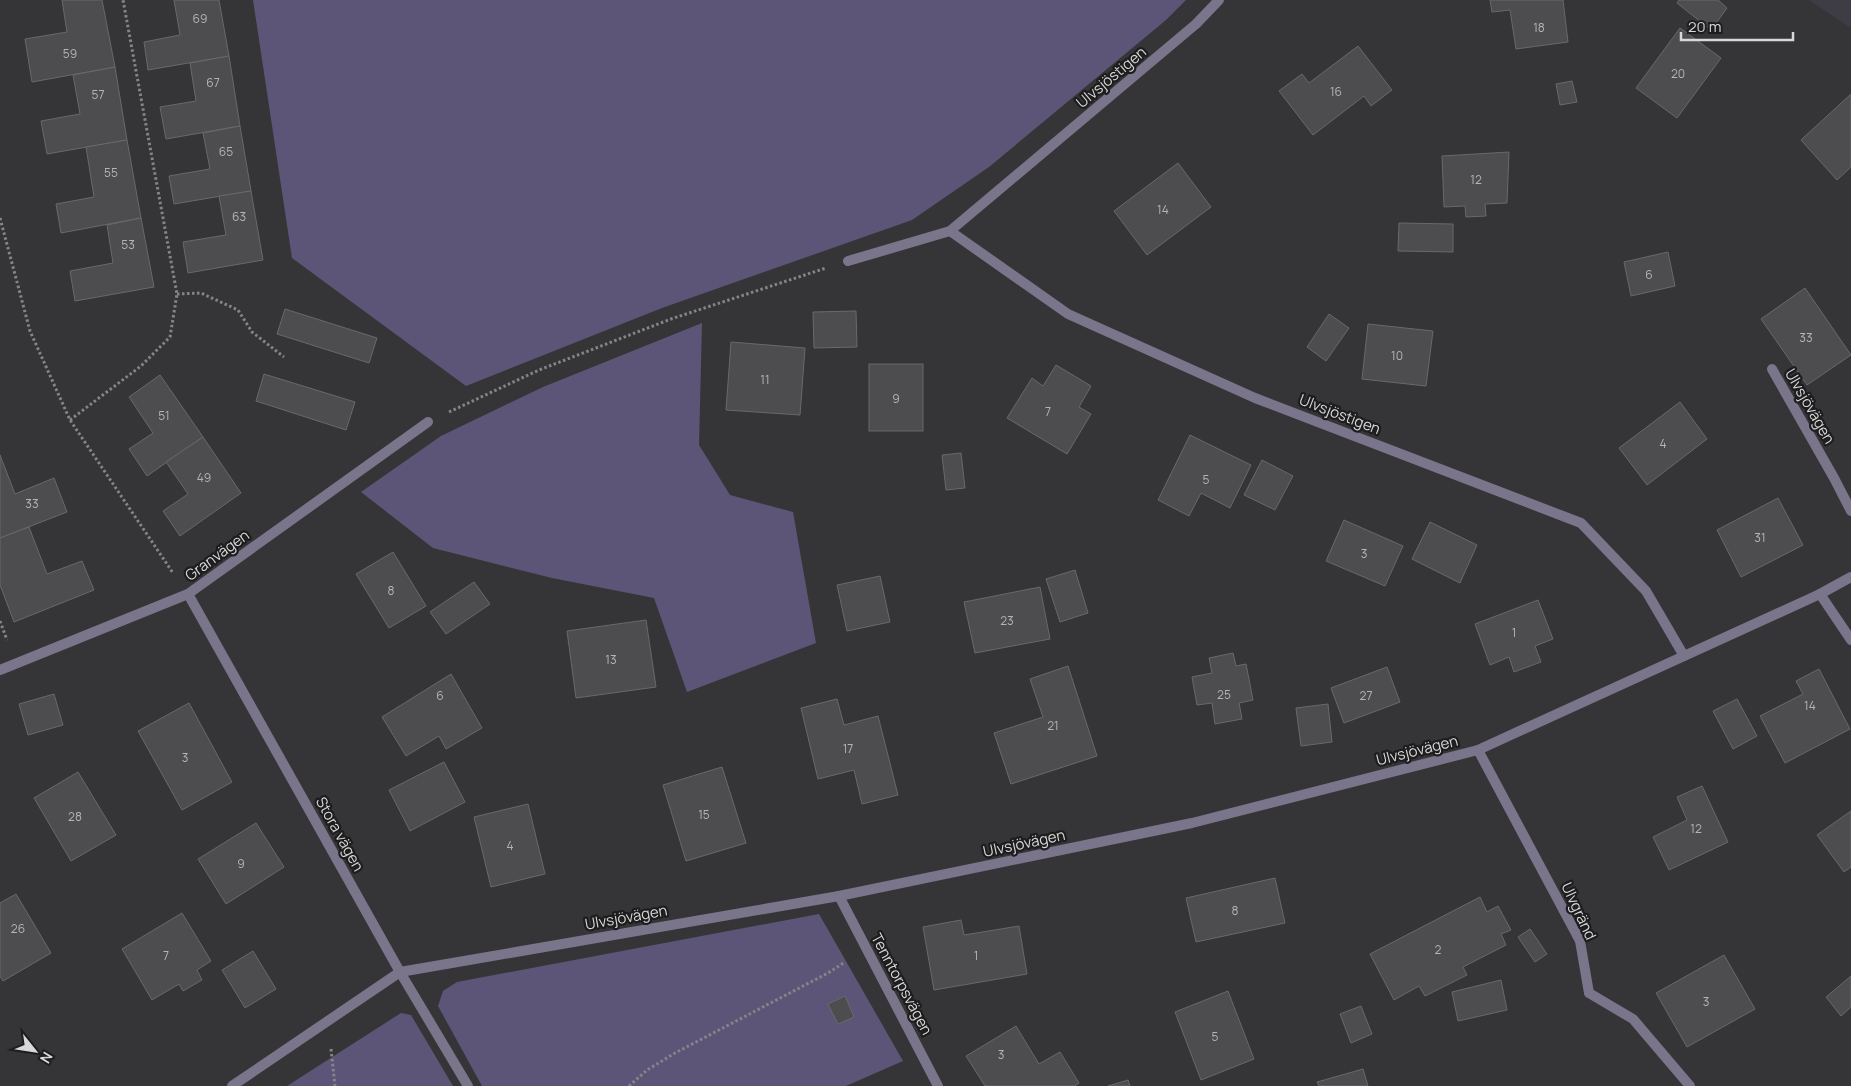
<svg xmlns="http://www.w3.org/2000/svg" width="1851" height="1086" font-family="Manrope,sans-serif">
<rect width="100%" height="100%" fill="#353538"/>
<path fill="#3e3c45" d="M 1809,0 L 1851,0 L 1851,28 Z"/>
<g fill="#5d5577">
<path d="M 253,0 L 1186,0 L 1166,20 L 989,167 L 912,220 L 662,308 L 466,386 L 292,258 Z"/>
<path d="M 702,323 L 699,445 L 730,495 L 793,512 L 816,643 L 687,692 L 654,598 L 552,578 L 433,548 L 361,492 L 441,436 L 543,387 Z"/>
<path d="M 819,914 L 903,1061 L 846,1086 L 482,1086 L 438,1006 L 443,991 L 457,982 Z"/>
<path d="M 401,1013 L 411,1015 L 453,1086 L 287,1086 Z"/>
</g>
<g fill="#4d4d50" stroke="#69686b">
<path d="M 62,0 L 102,0 L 115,67 L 32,82 L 25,39 L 67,32 Z"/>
<path d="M 174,0 L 219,0 L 229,56 L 148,70 L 144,42 L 180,35 Z"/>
<path d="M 1490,0 L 1563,0 L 1568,42 L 1516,49 L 1510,10 L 1492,12 Z"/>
<path d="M 1679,0 L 1718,0 L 1727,8 L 1711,30 L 1677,3 Z"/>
<path d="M 1680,28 L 1721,58 L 1677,118 L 1636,88 Z"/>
<path d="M 1358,46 L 1392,90 L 1371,106 L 1364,96 L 1313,135 L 1279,91 L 1302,74 L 1309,83 Z"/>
<path d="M 229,56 L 240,126 L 166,139 L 160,107 L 196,101 L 190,63 Z"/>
<path d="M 115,67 L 127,140 L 47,154 L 41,121 L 80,114 L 73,75 Z"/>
<path d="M 1572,81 L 1577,102 L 1560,105 L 1556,84 Z"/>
<path d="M 1851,94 L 1851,167 L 1837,180 L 1801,140 Z"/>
<path d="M 240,126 L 251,191 L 174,204 L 169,176 L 210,169 L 203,133 Z"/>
<path d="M 127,140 L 141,218 L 61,233 L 56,204 L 94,197 L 86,147 Z"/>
<path d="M 1509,152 L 1507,203 L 1485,204 L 1486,216 L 1466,217 L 1465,206 L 1444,207 L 1442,156 Z"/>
<path d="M 1178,163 L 1211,207 L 1147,255 L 1114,211 Z"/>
<path d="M 251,191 L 263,260 L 188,273 L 183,242 L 226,235 L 219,196 Z"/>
<path d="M 141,218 L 154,287 L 75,301 L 70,271 L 113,263 L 107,225 Z"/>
<path d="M 1399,223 L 1453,224 L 1453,252 L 1398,251 Z"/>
<path d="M 1668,252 L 1675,286 L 1631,296 L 1624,262 Z"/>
<path d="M 1805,288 L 1851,355 L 1807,385 L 1761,319 Z"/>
<path d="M 285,309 L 377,338 L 369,363 L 277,334 Z"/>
<path d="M 856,311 L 857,347 L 814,348 L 813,312 Z"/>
<path d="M 1329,314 L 1349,328 L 1326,361 L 1307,347 Z"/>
<path d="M 1368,324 L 1433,331 L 1426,386 L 1362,379 Z"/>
<path d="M 731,342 L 805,348 L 800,415 L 726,410 Z"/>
<rect x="869" y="364" width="54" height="67"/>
<path d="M 1056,365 L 1091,386 L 1079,407 L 1091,414 L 1067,454 L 1007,418 L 1032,378 L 1043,386 Z"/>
<path d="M 264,374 L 355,402 L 346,430 L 256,401 Z"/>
<path d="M 160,375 L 203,437 L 147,476 L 129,449 L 153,433 L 129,397 Z"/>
<path d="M 1680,402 L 1707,439 L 1647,485 L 1619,448 Z"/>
<path d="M 1190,435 L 1251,465 L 1230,508 L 1201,493 L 1189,516 L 1158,500 Z"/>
<path d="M 203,437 L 241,493 L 180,536 L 163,511 L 188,494 L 166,462 Z"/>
<path d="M 961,453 L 965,488 L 946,490 L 942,455 Z"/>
<path d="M 0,455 L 15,494 L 54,478 L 67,512 L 0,538 Z"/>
<path d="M 1262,460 L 1293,476 L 1275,510 L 1244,495 Z"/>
<path d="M 1778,498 L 1803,545 L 1741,577 L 1717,530 Z"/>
<path d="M 1344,520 L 1403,546 L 1385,586 L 1326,561 Z"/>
<path d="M 1430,522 L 1477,545 L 1460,583 L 1412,559 Z"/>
<path d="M 29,527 L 47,574 L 82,561 L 94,590 L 14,622 L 0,585 L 0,538 Z"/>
<path d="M 393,552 L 426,606 L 389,628 L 356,574 Z"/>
<path d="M 1075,570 L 1088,613 L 1060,622 L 1046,579 Z"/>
<path d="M 880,576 L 890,622 L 847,631 L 837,585 Z"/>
<path d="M 474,582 L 490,604 L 446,634 L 430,612 Z"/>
<path d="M 1040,587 L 1050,639 L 975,653 L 964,602 Z"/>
<path d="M 1538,600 L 1553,639 L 1535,646 L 1541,662 L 1514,672 L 1509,657 L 1490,665 L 1475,624 Z"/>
<path d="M 646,620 L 656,687 L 576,698 L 567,631 Z"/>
<path d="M 1233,653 L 1236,666 L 1246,664 L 1253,700 L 1239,703 L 1242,719 L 1215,724 L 1212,703 L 1197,705 L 1192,677 L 1212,673 L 1209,658 Z"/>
<path d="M 1068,666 L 1097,756 L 1011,784 L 994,733 L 1043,717 L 1030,679 Z"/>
<path d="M 1387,667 L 1400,702 L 1344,723 L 1331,688 Z"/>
<path d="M 1819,669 L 1850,729 L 1785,763 L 1760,716 L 1803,694 L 1796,681 Z"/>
<path d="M 451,674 L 482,728 L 446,749 L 439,736 L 406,756 L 382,717 Z"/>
<path d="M 54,694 L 63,725 L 28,735 L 19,704 Z"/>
<path d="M 837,699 L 844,725 L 878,716 L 898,795 L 862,804 L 854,770 L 818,779 L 801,708 Z"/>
<path d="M 1737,699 L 1757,736 L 1733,749 L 1713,711 Z"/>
<path d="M 189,703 L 232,782 L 182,810 L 138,731 Z"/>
<path d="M 1328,704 L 1332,742 L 1301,746 L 1296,708 Z"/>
<path d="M 444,762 L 465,802 L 410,831 L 389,790 Z"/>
<path d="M 722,767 L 746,843 L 686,861 L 663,785 Z"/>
<path d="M 78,772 L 116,835 L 71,861 L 34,798 Z"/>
<path d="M 1702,786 L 1728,842 L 1669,870 L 1653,837 L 1687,820 L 1677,797 Z"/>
<path d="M 528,804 L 545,874 L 491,887 L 474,817 Z"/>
<path d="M 1851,811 L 1851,867 L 1844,872 L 1817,835 Z"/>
<path d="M 256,823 L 284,867 L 226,904 L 198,859 Z"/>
<path d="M 1275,878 L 1285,923 L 1196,942 L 1186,898 Z"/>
<path d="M 16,894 L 51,953 L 3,981 L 0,976 L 0,903 Z"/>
<path d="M 1480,897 L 1487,912 L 1498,906 L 1511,930 L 1501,934 L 1506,945 L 1463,967 L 1467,975 L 1425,996 L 1419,986 L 1394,1000 L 1370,954 Z"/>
<path d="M 182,913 L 211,961 L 197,970 L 202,980 L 183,991 L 179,984 L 152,1000 L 122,949 Z"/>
<path d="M 961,920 L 964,935 L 1019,926 L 1027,974 L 934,990 L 923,927 Z"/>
<path d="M 1530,929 L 1547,954 L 1535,962 L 1518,937 Z"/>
<path d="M 253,951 L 276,989 L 245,1008 L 222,970 Z"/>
<path d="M 1724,955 L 1755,1009 L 1687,1047 L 1656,993 Z"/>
<path d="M 1851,976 L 1851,1007 L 1841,1016 L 1826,997 Z"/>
<path d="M 1501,980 L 1507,1010 L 1458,1021 L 1452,992 Z"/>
<path d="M 1228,991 L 1254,1059 L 1201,1080 L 1175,1012 Z"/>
<path d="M 845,996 L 854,1017 L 838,1024 L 828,1004 Z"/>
<path d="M 1361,1006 L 1372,1034 L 1351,1043 L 1340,1014 Z"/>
<path d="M 1016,1026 L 1039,1064 L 1060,1052 L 1079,1083 L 1075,1086 L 985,1086 L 966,1056 Z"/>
<path d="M 1363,1069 L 1368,1086 L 1319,1086 L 1317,1082 Z"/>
<path d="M 1128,1080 L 1130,1086 L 1108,1086 Z"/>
</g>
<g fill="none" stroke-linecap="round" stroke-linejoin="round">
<g stroke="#858588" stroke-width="3" stroke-dasharray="2.5 2.5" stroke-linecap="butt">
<path d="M 0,218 L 30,331 L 70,420 L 173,573"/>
<path d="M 177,294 L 201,293 L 238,310 L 252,332 L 284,357"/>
<path d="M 449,412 L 539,370 L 671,319 L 826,268"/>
<path d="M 70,420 L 141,366 L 170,337 L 177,294 L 123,0"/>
<path d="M 0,621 L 7,640"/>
<path d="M 331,1049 L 335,1086"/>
<path d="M 629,1086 L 647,1070 L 675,1053 L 828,973 L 845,962"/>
</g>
<g stroke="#7a758b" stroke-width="10">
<path d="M 1772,369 L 1834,478 L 1851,511"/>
<path d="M 1820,594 L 1851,640"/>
<path d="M 1589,993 L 1633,1019 L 1690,1086"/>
</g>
<g stroke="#7a758b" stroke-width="10">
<path d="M 1219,0 L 1196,24 L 950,231 L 1068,314 L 1255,398 L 1581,523 L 1646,591 L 1684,656"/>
<path d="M 848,261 L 950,231"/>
<path d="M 188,594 L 400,972 L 468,1086"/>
<path d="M 0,670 L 188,594 L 428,422"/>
<path d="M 1478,750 L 1580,941 L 1589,993"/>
<path d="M 839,896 L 938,1086"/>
<path d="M 232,1086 L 400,972 L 839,896 L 1192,823 L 1478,750 L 1820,594 L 1851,577"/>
</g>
</g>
<g text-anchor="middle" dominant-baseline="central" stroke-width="4.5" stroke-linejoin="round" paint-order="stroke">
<g font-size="12" fill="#b5b5b8">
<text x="200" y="18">69</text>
<text x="1539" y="27">18</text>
<text x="70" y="53">59</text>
<text x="1678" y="73">20</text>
<text x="213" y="82">67</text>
<text x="1336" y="91">16</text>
<text x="98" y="94">57</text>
<text x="226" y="151">65</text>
<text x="111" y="172">55</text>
<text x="1476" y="179">12</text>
<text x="1163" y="209">14</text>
<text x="239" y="216">63</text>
<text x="128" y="244">53</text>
<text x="1649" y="274">6</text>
<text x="1806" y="337">33</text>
<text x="1397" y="355">10</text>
<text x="765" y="379">11</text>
<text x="896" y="398">9</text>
<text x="1048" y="411">7</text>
<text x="164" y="415">51</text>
<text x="1663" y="443">4</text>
<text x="204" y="477">49</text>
<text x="1206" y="479">5</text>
<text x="32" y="503">33</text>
<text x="1760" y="537">31</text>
<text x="1364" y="553">3</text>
<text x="391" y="590">8</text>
<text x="1007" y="620">23</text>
<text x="1514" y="632">1</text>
<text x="611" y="659">13</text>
<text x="1224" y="694">25</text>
<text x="440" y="695">6</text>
<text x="1366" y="695">27</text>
<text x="1810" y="705">14</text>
<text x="1053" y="725">21</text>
<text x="848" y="748">17</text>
<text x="185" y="757">3</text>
<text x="704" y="814">15</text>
<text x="75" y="816">28</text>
<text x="1696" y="828">12</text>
<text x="510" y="845">4</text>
<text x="241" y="863">9</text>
<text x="1235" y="910">8</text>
<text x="18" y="928">26</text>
<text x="1438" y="949">2</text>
<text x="166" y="955">7</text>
<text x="976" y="955">1</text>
<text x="1706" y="1001">3</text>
<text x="1215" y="1036">5</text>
<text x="1001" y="1054">3</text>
</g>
<g font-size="15" fill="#d8d8da" stroke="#1d1d1e">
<text transform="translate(1111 77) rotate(-40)">Ulvsjöstigen</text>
<text transform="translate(1810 406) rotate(60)">Ulvsjövägen</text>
<text transform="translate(1340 414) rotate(21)">Ulvsjöstigen</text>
<text transform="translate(217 555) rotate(-36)">Granvägen</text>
<text transform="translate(1417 750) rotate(-14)">Ulvsjövägen</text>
<text transform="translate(340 834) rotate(61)">Stora vägen</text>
<text transform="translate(1024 843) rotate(-12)">Ulvsjövägen</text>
<text transform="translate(1579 911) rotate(65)">Ulvgränd</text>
<text transform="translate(626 917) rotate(-10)">Ulvsjövägen</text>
<text transform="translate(902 984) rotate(62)">Tenntorpsvägen</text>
</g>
</g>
<g transform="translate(35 1051) rotate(120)" stroke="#1d1d1e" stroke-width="4" paint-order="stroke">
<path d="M0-4L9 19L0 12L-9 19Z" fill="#d8d8da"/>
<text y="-8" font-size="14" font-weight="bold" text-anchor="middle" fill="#d8d8da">N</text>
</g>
<path d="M1681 32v8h112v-8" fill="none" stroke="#d8d8da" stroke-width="2.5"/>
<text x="1688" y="32" font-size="15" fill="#d8d8da" stroke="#1d1d1e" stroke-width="4" paint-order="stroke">20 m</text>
</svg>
